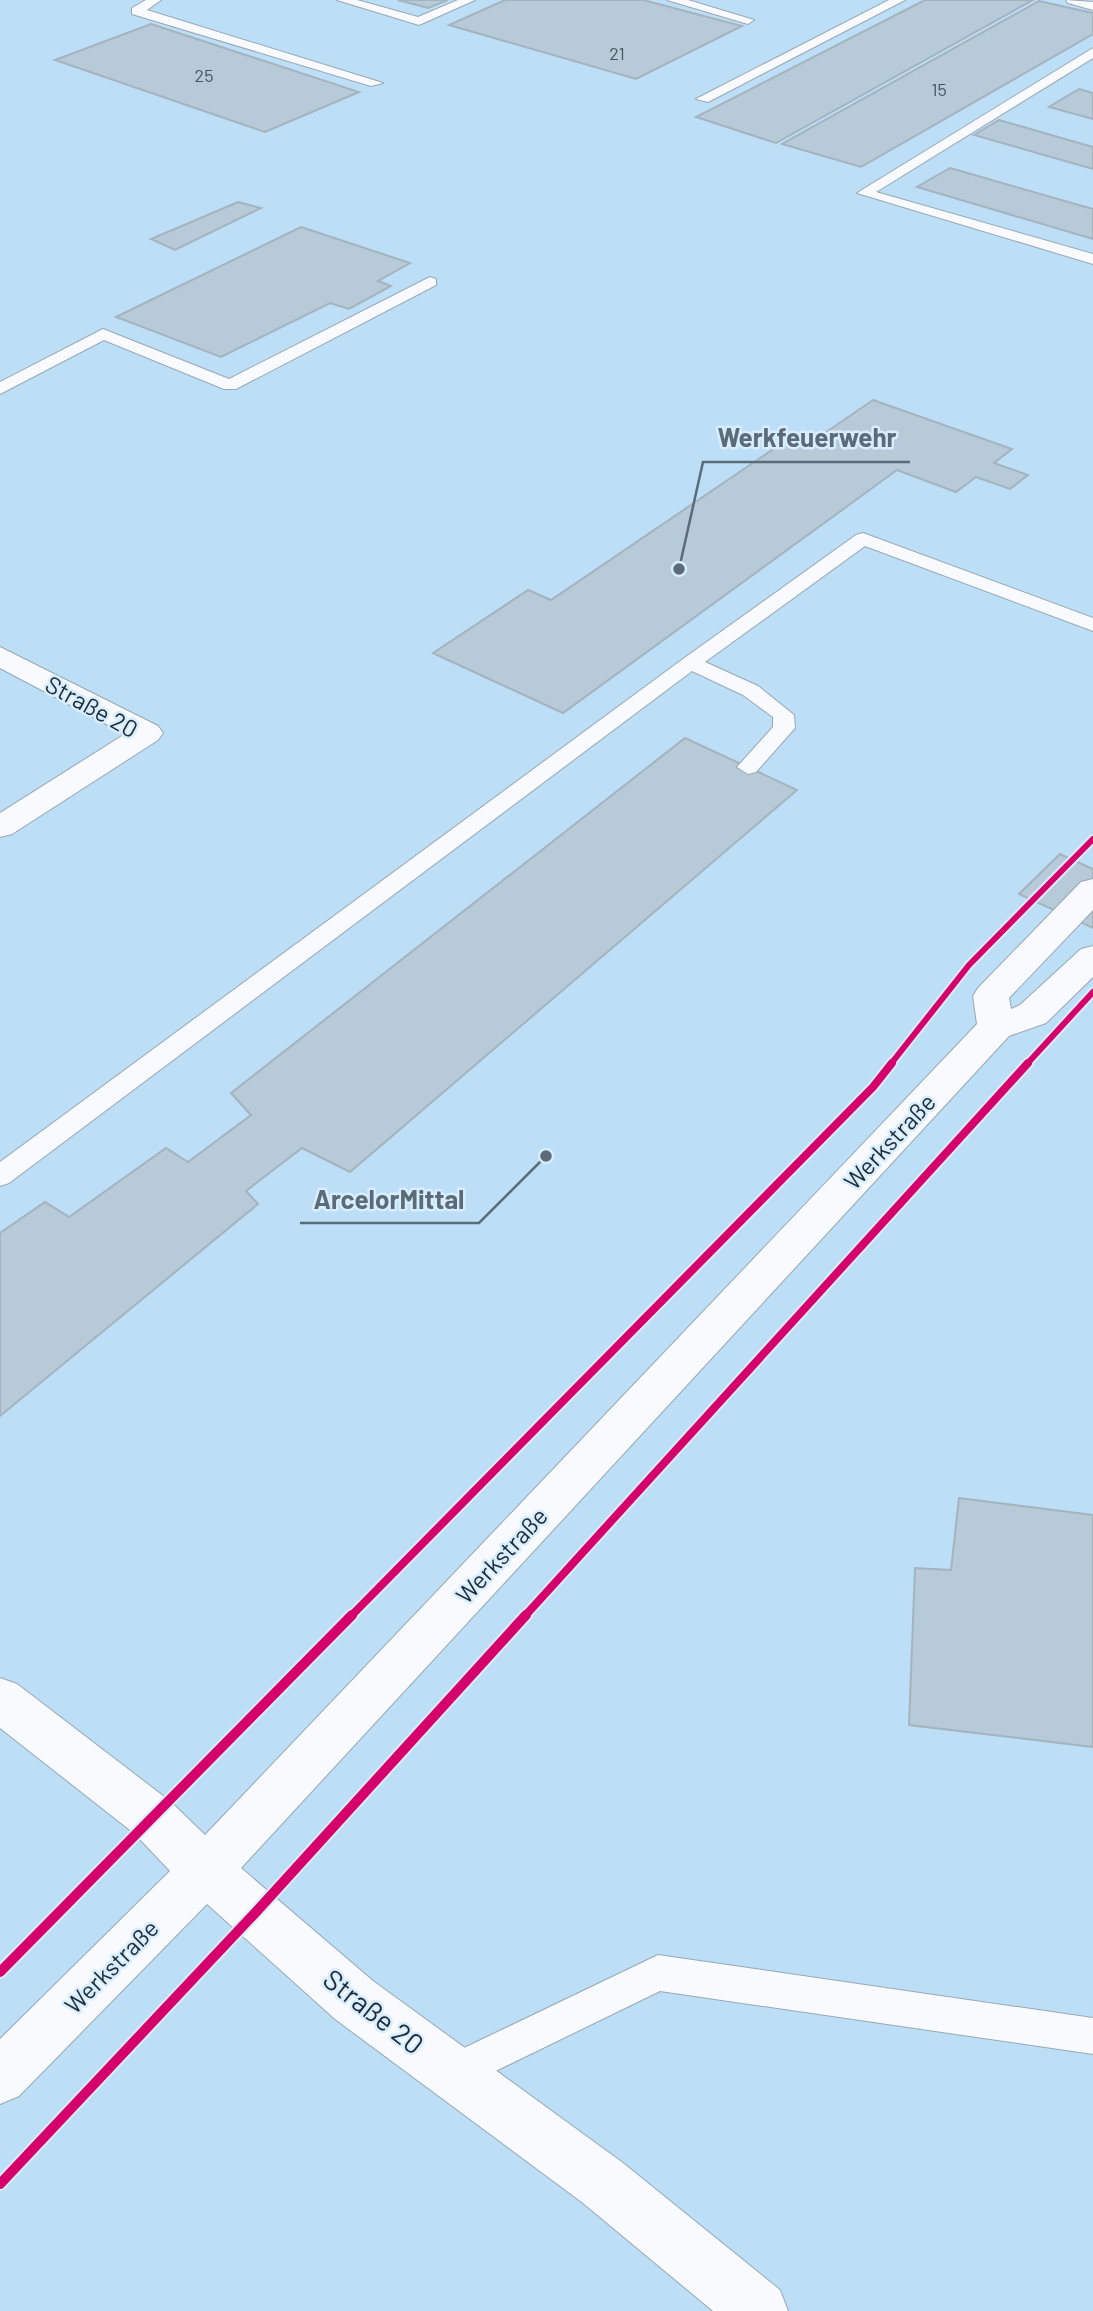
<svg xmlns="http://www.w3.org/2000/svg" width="1093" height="2311" font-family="Barlow,sans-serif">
<rect width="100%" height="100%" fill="#cde1ef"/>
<rect fill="#bcdef6" x="0" y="0" width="1093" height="2311"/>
<g fill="#b6cad8" stroke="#a4b3be" stroke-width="2">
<path d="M 398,0 L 448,0 L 428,8 Z"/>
<path d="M 505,0 L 643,0 L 742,26 L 636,79 L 449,25 Z"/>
<path d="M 925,0 L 1033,0 L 776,143 L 696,117 Z"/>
<path d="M 1039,1 L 1093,13 L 1093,34 L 861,167 L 782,144 Z"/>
<path d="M 151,24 L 359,92 L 265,132 L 55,60 Z"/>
<path d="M 1079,89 L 1093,93 L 1093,119 L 1049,107 Z"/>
<path d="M 999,120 L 1093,147 L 1093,169 L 974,135 Z"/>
<path d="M 950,168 L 1093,209 L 1093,239 L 917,187 Z"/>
<path d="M 238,202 L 261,208 L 175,250 L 151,239 Z"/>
<path d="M 301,227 L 410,263 L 378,281 L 391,286 L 349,309 L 330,303 L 221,357 L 116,317 Z"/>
<path d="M 873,400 L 1012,449 L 994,463 L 1028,475 L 1010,489 L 976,477 L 956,492 L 897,470 L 563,713 L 433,653 L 528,590 L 551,600 L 797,433 L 816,439 Z"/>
<path d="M 685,738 L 797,790 L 350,1172 L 302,1148 L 246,1191 L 258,1204 L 0,1416 L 0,1233 L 45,1202 L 69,1217 L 166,1148 L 188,1162 L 251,1115 L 231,1093 Z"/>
<path d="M 1060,854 L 1093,869 L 1093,928 L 1019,894 Z"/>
<path d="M 959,1498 L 1093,1515 L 1093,1747 L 909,1725 L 915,1568 L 951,1570 Z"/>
</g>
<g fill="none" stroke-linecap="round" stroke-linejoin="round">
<g stroke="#98a8b3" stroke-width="2">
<g id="lane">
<path d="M 146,0 L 161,0 L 147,10 L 383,83 L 371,86 L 132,14 L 132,8 Z"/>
<path d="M 337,0 L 357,0 L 418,17 L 458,0 L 475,0 L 419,25 Z"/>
<path d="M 667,0 L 688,0 L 754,20 L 748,24 Z"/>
<path d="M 889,0 L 905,0 L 708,102 L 696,99 Z"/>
<path d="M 1066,0 L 1093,2 L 1093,10 L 1068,3 Z"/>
<path d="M 1093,48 L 1093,58 L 876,192 L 1093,254 L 1093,264 L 857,193 Z"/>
<path d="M 430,277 L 436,279 L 436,285 L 236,389 L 224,389 L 104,340 L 0,394 L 0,382 L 103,329 L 229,379 Z"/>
<path d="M 863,533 L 1093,618 L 1093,631 L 865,546 L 705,662 L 758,686 L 794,715 L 795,728 L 756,772 L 748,774 L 737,767 L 773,727 L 773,717 L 743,695 L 692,671 L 9,1183 L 0,1186 L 0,1162 L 683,659 L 856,535 Z"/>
<path d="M 658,1955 L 1093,2018 L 1093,2054 L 660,1991 L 467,2085 L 454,2091 L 441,2085 L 435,2072 L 441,2059 Z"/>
</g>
</g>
<g stroke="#98a8b3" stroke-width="2">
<g id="street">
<path d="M 0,647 L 158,726 L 163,733 L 158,740 L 12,834 L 0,837 L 0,813 L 125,734 L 0,668 Z"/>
<path d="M 1093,879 L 1093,910 L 1009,998 L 1011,1009 L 1020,1005 L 1081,949 L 1093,946 L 1093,977 L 1046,1023 L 1009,1036 L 241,1868 L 373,1981 L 623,2163 L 780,2290 L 788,2311 L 713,2311 L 583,2203 L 335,2019 L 207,1904 L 19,2096 L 0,2104 L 0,2039 L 170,1871 L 135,1834 L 0,1728 L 0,1678 L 17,1684 L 171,1802 L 205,1835 L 977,1024 L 973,996 L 978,988 L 1081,882 Z"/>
</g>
</g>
<use href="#lane" fill="#f8fafd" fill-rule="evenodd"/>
<use href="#street" fill="#f8fafd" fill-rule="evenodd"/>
<g stroke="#d8eefe" stroke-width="10">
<g id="cycleway-far2">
<path d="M 890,1065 L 969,965 L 1093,839"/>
<path d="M 1026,1065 L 1093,992"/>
</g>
</g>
<g stroke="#d8eefe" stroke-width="12">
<g id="cycleway-far1">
<path d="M 350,1617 L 873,1087 L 892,1063"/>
<path d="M 524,1617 L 1028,1063"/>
</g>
</g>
<g stroke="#d8eefe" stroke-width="14">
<g id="cycleway">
<path d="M 0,1972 L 352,1615"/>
<path d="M 0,2184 L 256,1912 L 526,1615"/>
</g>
</g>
<use href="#cycleway-far2" stroke="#d6006c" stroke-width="6"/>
<use href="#cycleway-far1" stroke="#d6006c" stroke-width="8"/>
<use href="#cycleway" stroke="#d6006c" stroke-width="10"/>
</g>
<g text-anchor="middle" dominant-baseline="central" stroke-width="5" stroke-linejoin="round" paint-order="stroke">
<g font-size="18" fill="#465661">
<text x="617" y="53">21</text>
<text x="204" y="75">25</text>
<text x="939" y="89">15</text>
</g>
<g font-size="24" fill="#1d2c36" stroke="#d8eefe">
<text transform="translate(92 706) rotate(29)">Straße 20</text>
<text transform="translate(889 1141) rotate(-47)">Werkstraße</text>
<text transform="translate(501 1555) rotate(-47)">Werkstraße</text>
<text transform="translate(111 1966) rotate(-45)">Werkstraße</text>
</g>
<g font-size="28" fill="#1d2c36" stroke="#d8eefe">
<text transform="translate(374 2011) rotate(38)">Straße 20</text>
</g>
</g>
<path fill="none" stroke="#5b6b77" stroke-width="2.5" d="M679 569L703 462H910M546 1156L479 1223H300"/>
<g fill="#5b6b77" stroke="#d8eefe" stroke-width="2.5">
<circle cx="679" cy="569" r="7"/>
<circle cx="546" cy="1156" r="7"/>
</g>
<g font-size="26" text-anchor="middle" font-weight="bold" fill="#5b6b77" stroke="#d8eefe" stroke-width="5" stroke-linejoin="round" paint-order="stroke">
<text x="807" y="447">Werkfeuerwehr</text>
<text x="389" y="1209">ArcelorMittal</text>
</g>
</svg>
